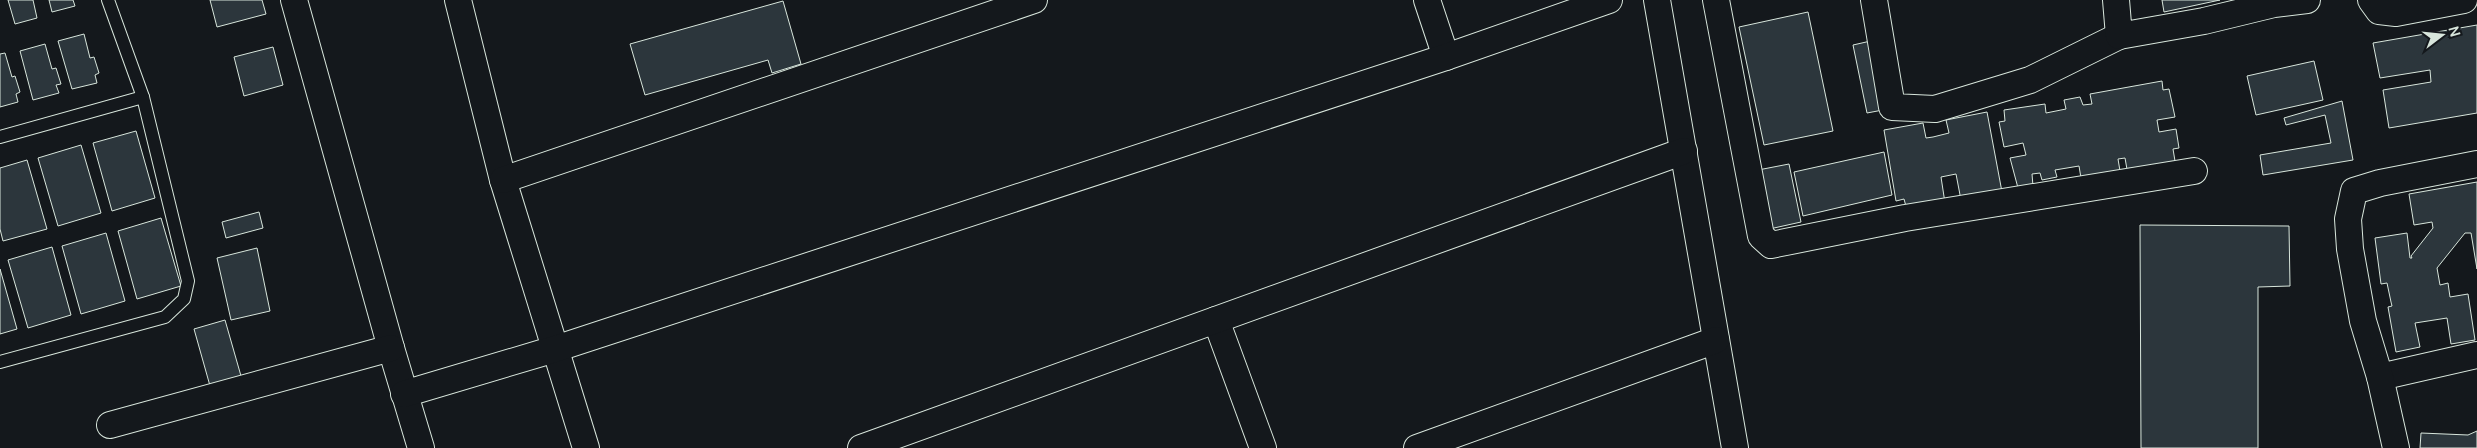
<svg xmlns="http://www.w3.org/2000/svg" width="2477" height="448" font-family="Manrope,sans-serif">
<rect width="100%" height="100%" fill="#14181c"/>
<g fill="#2c363c" stroke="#d8e6dc">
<path d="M 8,0 L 33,0 L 37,18 L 15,24 Z"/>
<path d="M 49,0 L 73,0 L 75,6 L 52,12 Z"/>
<path d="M 210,0 L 262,0 L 266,14 L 217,27 Z"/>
<path d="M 2162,0 L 2220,0 L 2164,12 Z"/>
<path d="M 783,1 L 801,64 L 772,73 L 768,60 L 645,95 L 630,44 Z"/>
<path d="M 1808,12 L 1833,131 L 1764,145 L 1739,27 Z"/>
<path d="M 2477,25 L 2477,113 L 2389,128 L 2383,90 L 2431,82 L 2430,70 L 2380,78 L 2373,43 Z"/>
<path d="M 84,34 L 90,58 L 94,57 L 99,73 L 95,75 L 97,83 L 72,89 L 58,41 Z"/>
<path d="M 1875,40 L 1888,109 L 1867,113 L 1853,45 Z"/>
<path d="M 45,44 L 52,69 L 56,68 L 61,84 L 56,85 L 59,93 L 33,100 L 20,51 Z"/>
<path d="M 273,47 L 283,85 L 244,96 L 234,57 Z"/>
<path d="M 5,53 L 12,77 L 15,76 L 20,92 L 16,94 L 18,102 L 0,107 L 0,54 Z"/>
<path d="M 2314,61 L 2323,100 L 2256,115 L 2247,76 Z"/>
<path d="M 2162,81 L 2163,90 L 2169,89 L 2175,117 L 2157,120 L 2159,132 L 2176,129 L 2179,148 L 2173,149 L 2176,167 L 2128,175 L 2125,158 L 2118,159 L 2120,171 L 2081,178 L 2079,166 L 2055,170 L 2057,177 L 2042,180 L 2040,173 L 2032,174 L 2033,186 L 2018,188 L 2010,158 L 2026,155 L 2023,143 L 2004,147 L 1999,122 L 2005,121 L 2004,110 L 2045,104 L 2046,113 L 2066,109 L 2064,100 L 2080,97 L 2083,105 L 2092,104 L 2090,94 Z"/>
<path d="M 2342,101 L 2353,160 L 2263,175 L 2260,155 L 2331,143 L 2325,115 L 2286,125 L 2284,118 Z"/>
<path d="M 1987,112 L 2002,192 L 1961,200 L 1956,174 L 1941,177 L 1945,203 L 1907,210 L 1904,199 L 1896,201 L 1884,130 L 1923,123 L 1926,138 L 1933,137 L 1949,133 L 1946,120 Z"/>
<path d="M 136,131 L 155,198 L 112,211 L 93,143 Z"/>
<path d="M 81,145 L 101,213 L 58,226 L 38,158 Z"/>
<path d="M 1884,152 L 1892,195 L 1803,216 L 1794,172 Z"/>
<path d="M 27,160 L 47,229 L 3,241 L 0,229 L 0,168 Z"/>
<path d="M 1789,164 L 1801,222 L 1765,230 L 1753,171 Z"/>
<path d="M 2477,182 L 2477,269 L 2471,233 L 2465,233 L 2437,268 L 2440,285 L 2448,283 L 2450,297 L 2468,294 L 2475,340 L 2451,344 L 2447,318 L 2415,323 L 2420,347 L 2396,352 L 2388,307 L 2392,306 L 2391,302 L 2387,283 L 2381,284 L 2375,238 L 2407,233 L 2410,258 L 2412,258 L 2411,256 L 2433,228 L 2432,222 L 2414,225 L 2409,194 Z"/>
<path d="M 259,212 L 263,228 L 226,238 L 222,222 Z"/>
<path d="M 161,218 L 181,286 L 137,299 L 118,231 Z"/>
<path d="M 2140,225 L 2289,226 L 2290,286 L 2258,287 L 2258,448 L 2141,448 Z"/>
<path d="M 106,233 L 125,301 L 81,314 L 62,246 Z"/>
<path d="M 52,247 L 71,315 L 28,328 L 8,260 Z"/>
<path d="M 257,248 L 270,311 L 231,320 L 217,258 Z"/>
<path d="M 0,269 L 17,329 L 0,334 Z"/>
<path d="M 225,320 L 243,383 L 212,393 L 194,329 Z"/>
<path d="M 2477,431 L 2477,448 L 2420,448 L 2421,433 L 2468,435 Z"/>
</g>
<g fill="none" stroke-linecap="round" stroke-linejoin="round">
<g stroke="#d8e6dc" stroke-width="14">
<g id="service">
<path d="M 0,137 L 143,97"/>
<path d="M 0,362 L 165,317 L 184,299 L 188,281 L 143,97 L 108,0"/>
</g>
</g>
<g stroke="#d8e6dc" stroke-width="28">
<g id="minor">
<path d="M 294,0 L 391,348 L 421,448"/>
<path d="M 458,0 L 503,180 L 586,448"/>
<path d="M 1427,0 L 1446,57"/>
<path d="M 1657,0 L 1735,448"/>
<path d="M 1716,0 L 1761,236 L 1771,245 L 1905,218 L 2194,171"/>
<path d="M 1874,0 L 1892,107 L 1935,109 L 2030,80 L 2119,36"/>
<path d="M 2116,0 L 2119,36 L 2204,21 L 2274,4 L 2307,0"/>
<path d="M 2371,0 L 2379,11 L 2396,13 L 2464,0"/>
<path d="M 503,180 L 1034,0"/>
<path d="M 1216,320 L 1263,448"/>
<path d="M 2380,377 L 2477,355"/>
<path d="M 404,394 L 555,349 L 1446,57 L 1609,0"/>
<path d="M 110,425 L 391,348"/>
<path d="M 861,448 L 1684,151"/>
<path d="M 1417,448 L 1716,340"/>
<path d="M 2396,448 L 2380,377 L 2363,321 L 2350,249 L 2348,219 L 2354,191 L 2380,183 L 2477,164"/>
</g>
</g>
<use href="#service" stroke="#14181c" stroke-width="12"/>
<use href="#minor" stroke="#14181c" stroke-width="26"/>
</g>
<g transform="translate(2442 35) rotate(74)" stroke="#14181c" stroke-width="4" paint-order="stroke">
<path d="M0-4L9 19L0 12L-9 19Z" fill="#d8e6dc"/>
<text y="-8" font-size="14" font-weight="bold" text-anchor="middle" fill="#d8e6dc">N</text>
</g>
</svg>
